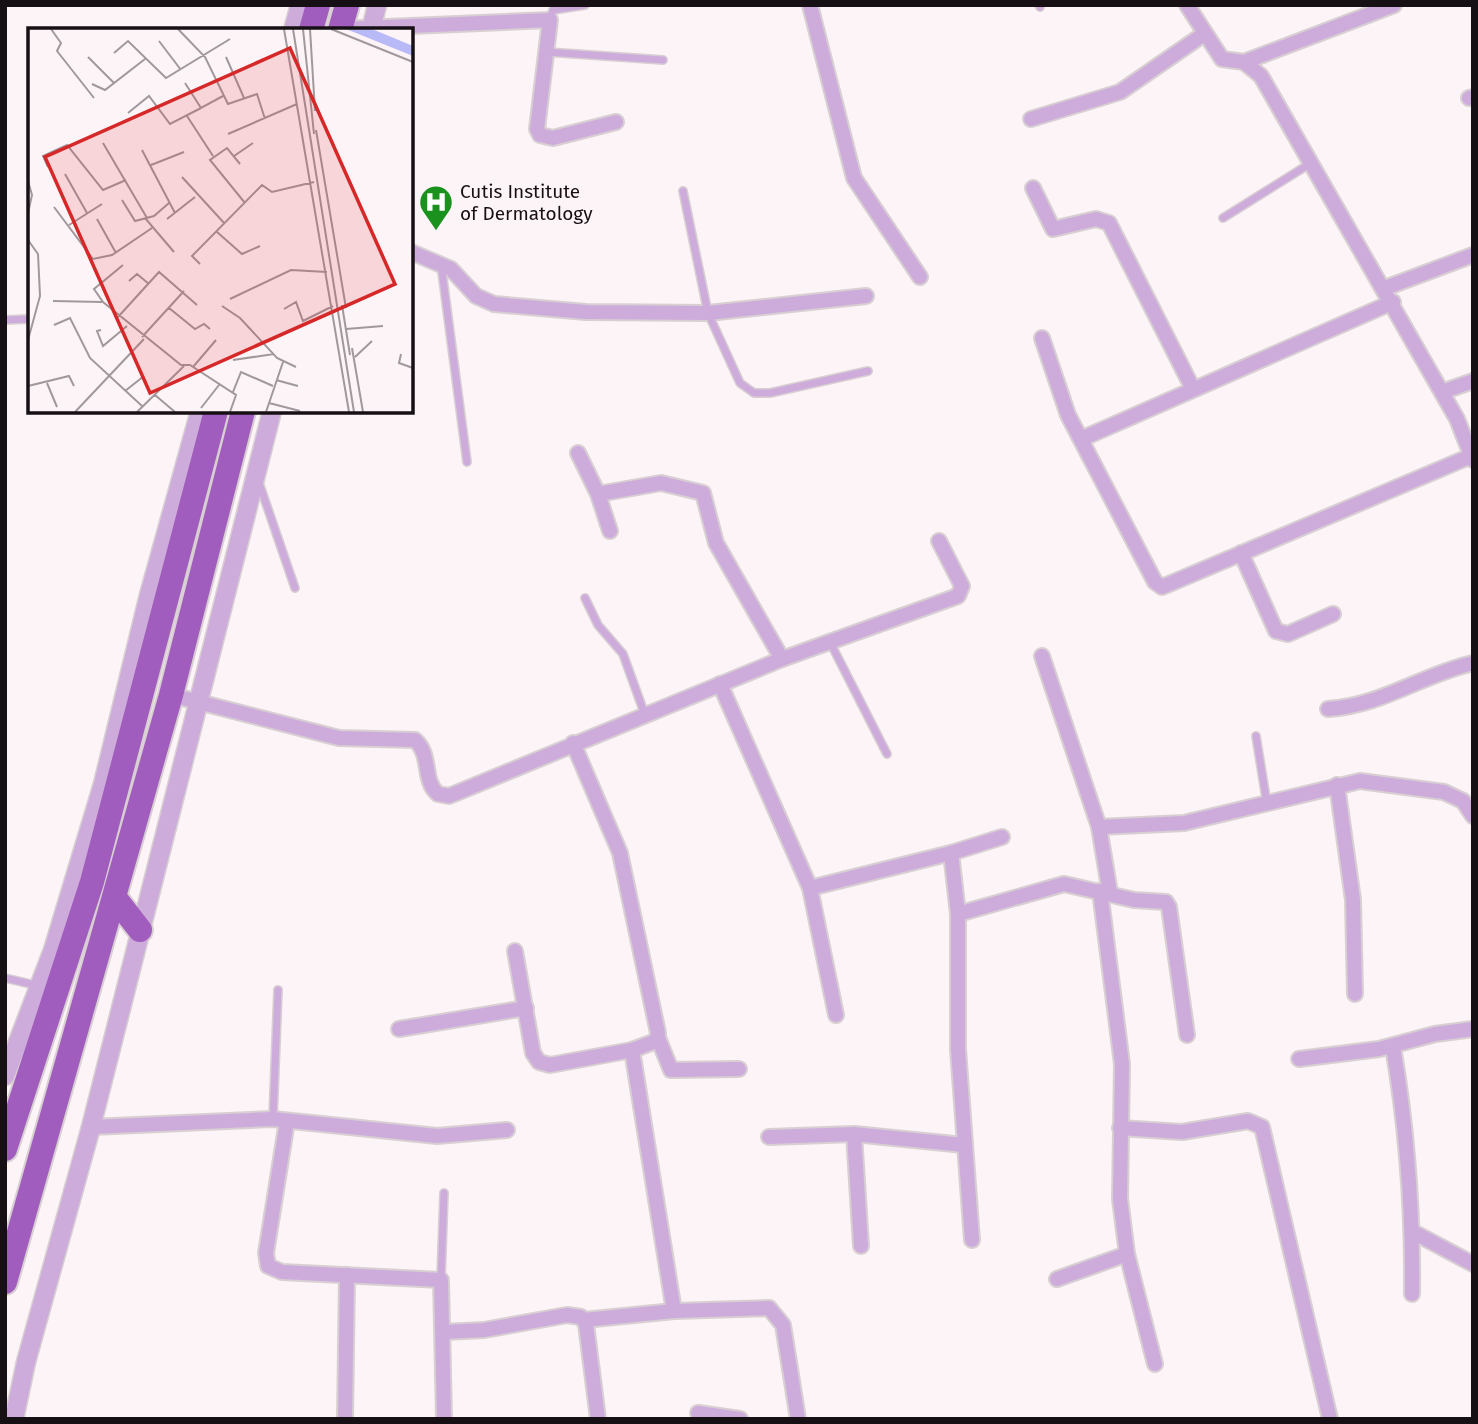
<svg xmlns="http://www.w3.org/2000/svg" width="1478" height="1424" font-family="'Fira Sans',sans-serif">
<rect width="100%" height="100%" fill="#fdf4f8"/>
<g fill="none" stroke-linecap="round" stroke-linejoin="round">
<g stroke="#d8cfd3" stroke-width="10">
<g id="service">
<path d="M 1039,5 L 1040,7"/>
<path d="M 550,20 L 553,10 L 585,5"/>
<path d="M 547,52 L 663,60"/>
<path d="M 683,191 L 708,313 L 740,383 L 754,393 L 770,393 L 868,371"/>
<path d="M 1223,218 L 1311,163"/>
<path d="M 441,264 L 467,462"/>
<path d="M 5,320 L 30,319"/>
<path d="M 258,480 L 295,588"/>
<path d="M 585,598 L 598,625 L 623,654 L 645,715"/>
<path d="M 830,642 L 887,754"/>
<path d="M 1256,736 L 1267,804"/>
<path d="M 5,978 L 39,986"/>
<path d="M 273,1119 L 278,990"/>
<path d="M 441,1279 L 444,1193"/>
</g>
</g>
<g stroke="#d8cfd3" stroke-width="18">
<g id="minor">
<path d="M 810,5 L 854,178 L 920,277"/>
<path d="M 1187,5 L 1222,59 L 1244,62 L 1261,76 L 1457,419 L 1473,460"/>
<path d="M 340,29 L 550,20 L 537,129 L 540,135 L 553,138 L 616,122"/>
<path d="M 1244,62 L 1394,5"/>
<path d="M 1469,98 L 1473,97"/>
<path d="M 1031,119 L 1120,92 L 1204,34"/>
<path d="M 1033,188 L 1053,229 L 1096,219 L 1109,223 L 1193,389"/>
<path d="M 411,252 L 451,269 L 476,296 L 494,304 L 586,312 L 708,313 L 866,296"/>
<path d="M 1385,288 L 1473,255"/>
<path d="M 1042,338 L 1068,415 L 1155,582 L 1162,587 L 1471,456"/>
<path d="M 1442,392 L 1473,381"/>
<path d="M 1081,439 L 1393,302"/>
<path d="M 578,453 L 598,494 L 610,531"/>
<path d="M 598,494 L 661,483 L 703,493 L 716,543 L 782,659"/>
<path d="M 1241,553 L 1276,631 L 1288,634 L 1333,614"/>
<path d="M 1042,656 L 1099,827 L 1110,893"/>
<path d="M 720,684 L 810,888 L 836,1015"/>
<path d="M 171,695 L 339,738 L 415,740 C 432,755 422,781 438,794 L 449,796 L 782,659 L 958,596 L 962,586 L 939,541"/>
<path d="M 1328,709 C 1381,706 1421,675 1473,663"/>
<path d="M 1337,785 L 1353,900 L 1355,994"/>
<path d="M 1099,827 L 1184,823 L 1360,781 L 1444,792 L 1463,801 L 1473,816"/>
<path d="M 951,853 L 958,914 L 958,1049 L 972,1240"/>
<path d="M 810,888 L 951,853 L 1002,837"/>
<path d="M 1100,891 L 1122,1064 L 1120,1199 L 1127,1254 L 1155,1364"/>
<path d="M 958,914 L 1064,884 L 1134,900 L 1166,902 L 1169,907 L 1187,1035"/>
<path d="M 515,951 L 533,1053 L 539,1062 L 550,1065 L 632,1050 L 656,1041 L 658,1033 L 620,853 L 573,743"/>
<path d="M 399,1029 L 526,1008"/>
<path d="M 658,1038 L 671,1070 L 739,1069"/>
<path d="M 1393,1047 C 1407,1129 1413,1211 1412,1294"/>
<path d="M 632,1050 L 674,1311"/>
<path d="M 1299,1059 L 1379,1049 L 1435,1034 L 1473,1029"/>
<path d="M 287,1121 L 266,1253 L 268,1266 L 282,1272 L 441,1280 L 444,1419"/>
<path d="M 91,1127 L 273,1119 L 437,1136 L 507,1130"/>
<path d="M 1120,1128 L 1182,1132 L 1248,1121 L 1262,1127 L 1330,1419"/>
<path d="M 854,1134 L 861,1246"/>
<path d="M 769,1137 L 854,1134 L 964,1145"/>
<path d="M 1413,1232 L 1473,1264"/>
<path d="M 1057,1279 L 1127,1254"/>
<path d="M 584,1320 L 674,1311 L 769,1308 L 783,1325 L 798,1419"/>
<path d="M 444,1332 L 484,1330 L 567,1315 L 581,1317 L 586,1324 L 598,1419"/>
<path d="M 698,1413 L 740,1419"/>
<path d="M 345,1419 L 347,1275"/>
</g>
</g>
<g stroke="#d8cfd3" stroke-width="21">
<g id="tertiary">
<path d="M 293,30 L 300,5"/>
<path d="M 371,30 L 377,5"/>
<path d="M 5,1076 L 53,950 L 103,784 L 149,595 L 200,411"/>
<path d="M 14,1419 L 26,1362 L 91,1127 L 272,411"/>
</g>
</g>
<g stroke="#d8cfd3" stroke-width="28">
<g id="trunk">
<path d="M 311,30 L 318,5"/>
<path d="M 340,30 L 347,5"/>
<path d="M 115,898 L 140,930"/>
<path d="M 5,1149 L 92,882 L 216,411"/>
<path d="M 5,1282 L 171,695 L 243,411"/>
</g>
</g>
<use href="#service" stroke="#cdacdc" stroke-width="7"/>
<use href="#minor" stroke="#cdacdc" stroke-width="14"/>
<use href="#tertiary" stroke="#cdacdc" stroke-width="18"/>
<use href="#trunk" stroke="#a15dbd" stroke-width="24"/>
</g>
<defs>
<g id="hospital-pin" transform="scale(1.75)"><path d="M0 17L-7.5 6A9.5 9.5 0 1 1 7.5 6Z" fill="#1b911e" stroke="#fdf4f8"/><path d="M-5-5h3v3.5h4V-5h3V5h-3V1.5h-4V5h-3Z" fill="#fff"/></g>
</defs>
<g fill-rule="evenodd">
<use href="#hospital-pin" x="436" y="202"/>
</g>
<g text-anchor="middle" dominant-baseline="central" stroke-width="5" stroke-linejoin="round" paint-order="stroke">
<g font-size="19" fill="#160f13" stroke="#fdf4f8" text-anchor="start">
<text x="460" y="191">Cutis Institute<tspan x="460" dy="22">of Dermatology</tspan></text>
</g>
</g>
<g transform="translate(28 28)">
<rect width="385" height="385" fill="#fdf4f8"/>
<path d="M 318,1 L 344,1 L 385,18 L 385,28 Z" fill="#b8b9f7"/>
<path fill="none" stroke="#a1989c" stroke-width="2" d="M 23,1 L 33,15 L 29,23 L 66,70M 150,1 L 177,29 L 200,76 L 229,66 L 237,91M 256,1 L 321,384M 265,1 L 326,384M 275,1 L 286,106M 282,1 L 287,83M 303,1 L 385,34M 131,13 L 153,42M 86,25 L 100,13 L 138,50 L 202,11M 60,29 L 86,55M 198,29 L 216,70M 157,55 L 173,80 L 195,68M 64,56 L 77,62 L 117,31M 100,85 L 121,68 L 142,96 L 173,80M 159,88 L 185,128M 288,102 L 318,280M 200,106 L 269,76M 75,115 L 119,190M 114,122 L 147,185M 206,128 L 225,115M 212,136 L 199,120 L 182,132 L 217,175M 123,137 L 156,124M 20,139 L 15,128 L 39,117 L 75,162 L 98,152M 37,146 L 59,185M 154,149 L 197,196M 0,153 L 4,167 L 0,185M 94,172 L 107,193 L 126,188 L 141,175M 26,179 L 65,231 L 84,227 L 124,200M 117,190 L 146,224M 69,191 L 88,225M 139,191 L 167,169M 41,197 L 74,176M 189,204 L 214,226 L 232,218M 0,212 L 10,226 L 12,268 L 0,312M 172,236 L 164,228 L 234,157 L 244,164 L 286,154M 95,237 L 66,261 L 75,274 L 153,337 L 162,337 L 208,367 L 202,384M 101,253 L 109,246 L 121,256M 202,271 L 263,242 L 299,244M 25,273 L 74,274M 314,277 L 322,327M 194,278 L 212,290 L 249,330 L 268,339M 141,280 L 167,301 L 176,296 L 182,301M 256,281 L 268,274 L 275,293 L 305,278M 90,289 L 131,244 L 169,277M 26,297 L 42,290 L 62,330 L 114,378M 318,301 L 355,298M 73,302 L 69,303 L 75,318 L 99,298M 114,309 L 156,263M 324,320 L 335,384M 373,326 L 371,335 L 385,340M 327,329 L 344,313M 205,332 L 246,326M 165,339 L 188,312M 248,352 L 270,358M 19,355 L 29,379M 0,358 L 41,348 L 46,358M 97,363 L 116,348M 205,364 L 213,344 L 245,358M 127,367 L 147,384M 241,375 L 272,383M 173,380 L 191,357M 47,384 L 116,311M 109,384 L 156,338M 238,384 L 255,334"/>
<path fill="#d62828" fill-opacity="0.15" stroke="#d62828" stroke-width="3.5" d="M 262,20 L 367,256 L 122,365 L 17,129 Z"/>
<rect width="385" height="385" fill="none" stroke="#160f13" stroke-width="3.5"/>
</g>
<rect width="1478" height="1424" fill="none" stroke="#160f13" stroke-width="14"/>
</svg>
